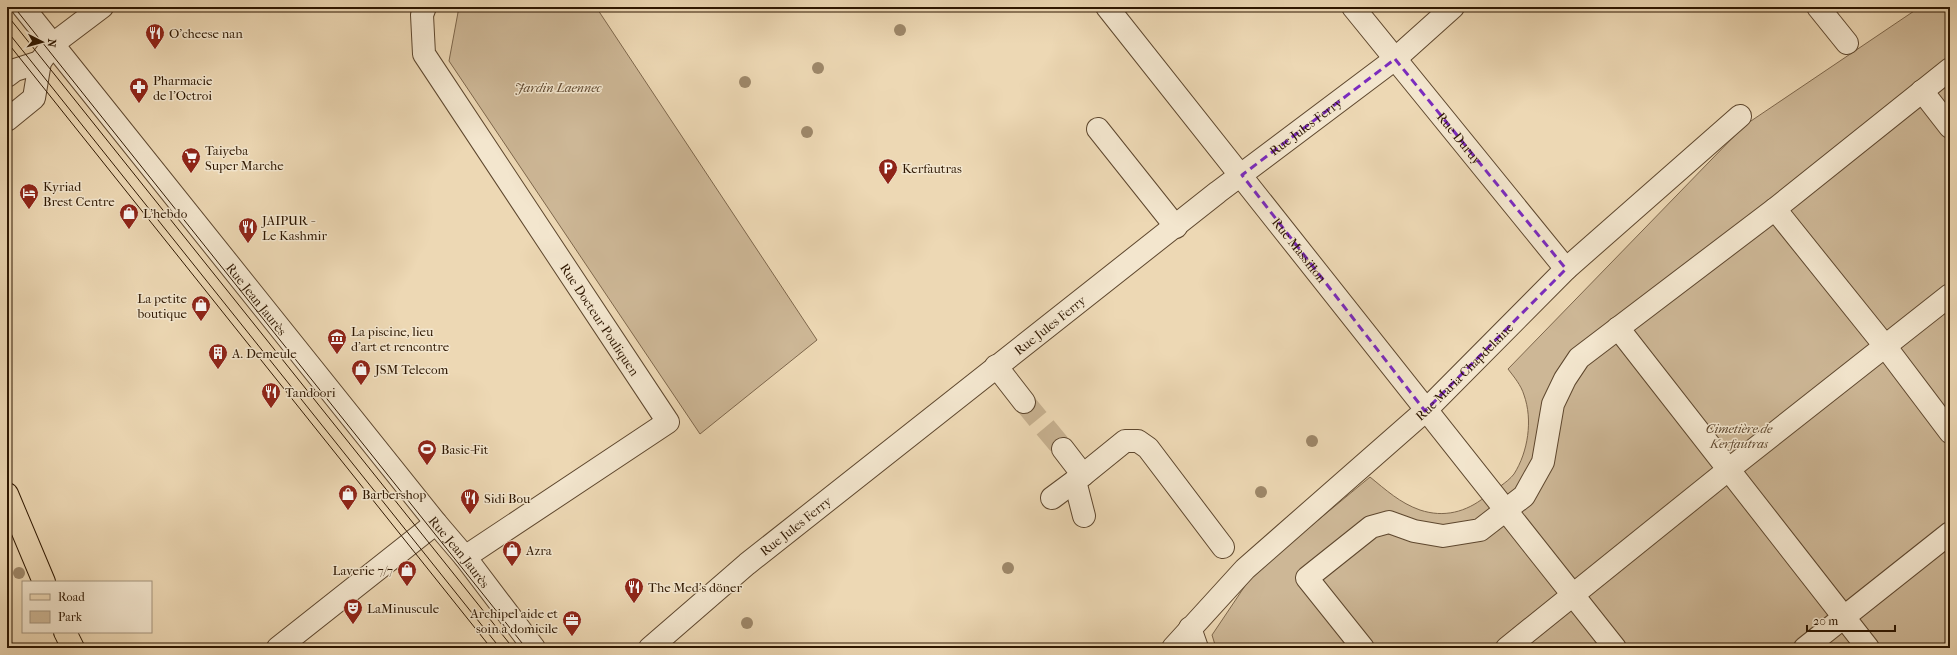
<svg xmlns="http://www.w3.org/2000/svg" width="1957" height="655" font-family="'IM FELL French Canon',serif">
<rect width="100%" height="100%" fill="#edd8b4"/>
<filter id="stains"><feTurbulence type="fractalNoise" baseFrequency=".005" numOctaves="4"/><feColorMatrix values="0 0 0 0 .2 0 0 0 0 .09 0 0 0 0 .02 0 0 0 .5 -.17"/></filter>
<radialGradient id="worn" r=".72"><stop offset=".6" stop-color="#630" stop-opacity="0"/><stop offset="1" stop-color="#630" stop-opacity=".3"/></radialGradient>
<g fill="#cdb796" stroke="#7e674c">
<path d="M 459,7 L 596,7 L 817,340 L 700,434 L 449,61 Z"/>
<path d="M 1920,7 L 1950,7 L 1950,648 L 1216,648 L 1212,635 L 1253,574 L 1370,477 C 1386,490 1400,503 1420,510 C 1444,518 1466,512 1485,497 C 1494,490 1507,483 1514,474 C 1528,452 1533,420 1524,395 C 1521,385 1514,377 1508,369 L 1745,125 Z"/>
</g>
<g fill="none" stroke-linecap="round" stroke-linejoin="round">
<path stroke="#c7b190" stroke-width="22" stroke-dasharray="22 11" stroke-linecap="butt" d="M 1024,402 L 1063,449"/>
<g stroke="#5e472e" stroke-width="24">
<g id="minor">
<path id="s1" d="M 23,7 L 436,523 L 465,557 L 534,648"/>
<path id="s2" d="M 425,7 L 422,15 L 424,54 L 668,422 L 465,557"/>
<path id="s3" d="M 1107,7 L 1615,648"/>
<path id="s4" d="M 1353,7 L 1566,269"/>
<path d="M 1818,7 L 1847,43"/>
<path d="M 7,76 L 15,70 L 40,62"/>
<path d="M 1922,91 L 1950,127"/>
<path d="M 7,120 L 34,98 L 40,62 L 53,44 L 102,7"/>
<path d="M 1098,129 L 1176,227"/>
<path d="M 1775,209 L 1885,346 L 1950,432"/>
<path d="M 1618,328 L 1868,648"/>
<path d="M 996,366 L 1024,402"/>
<path d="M 1063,449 L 1083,475 L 1125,441 L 1138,441 L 1148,448 L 1223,547"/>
<path d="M 1075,481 L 1084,516"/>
<path d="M 1052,498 L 1083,475"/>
<path d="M 1190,628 L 1197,648"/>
<path d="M 278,648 L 436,523"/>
<path id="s5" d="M 650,648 L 747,564 L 1218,192 L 1395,59 L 1453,7"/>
<path id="s6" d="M 1173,648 L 1245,569 L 1425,411 L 1566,269 L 1740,116"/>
<path d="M 1363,648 L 1307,578 L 1371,527 L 1389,522 L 1414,531 L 1443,536 L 1480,530 L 1524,496 L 1543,462 L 1553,404 L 1565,379 L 1579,358 L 1775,209 L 1950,69"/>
<path d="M 1507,648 L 1728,470 L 1950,295"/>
<path d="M 1805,648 L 1950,533"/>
</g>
</g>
<g stroke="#2e1701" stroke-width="24">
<g id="major">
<path d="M 7,494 L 44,582"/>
<path d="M 65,632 L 73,648"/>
</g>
</g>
<use href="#minor" stroke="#f3e6ce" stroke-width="22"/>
<use href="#major" stroke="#edd8b4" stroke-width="22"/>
<g stroke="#2e1701" stroke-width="1">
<path d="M 14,7 L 526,648"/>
<path d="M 7,15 L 513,648"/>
<path d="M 7,31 L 500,648"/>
<path d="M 7,42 L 491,648"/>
</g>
</g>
<g fill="#9e886a">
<circle cx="900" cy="30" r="6"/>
<circle cx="818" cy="68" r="6"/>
<circle cx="745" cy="82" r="6"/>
<circle cx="807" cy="132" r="6"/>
<circle cx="1312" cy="441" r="6"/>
<circle cx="1261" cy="492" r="6"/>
<circle cx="1008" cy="568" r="6"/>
<circle cx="19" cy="573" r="6"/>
<circle cx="747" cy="623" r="6"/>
</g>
<path fill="none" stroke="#7b2cbf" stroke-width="3" stroke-dasharray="8 5" stroke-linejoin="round" d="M 1395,59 L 1566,269 L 1425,411 L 1242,175 Z"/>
<defs>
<g id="restaurant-pin" transform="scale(1)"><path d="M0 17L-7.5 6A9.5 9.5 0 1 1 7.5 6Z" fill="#8f2418" stroke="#f3e6ce"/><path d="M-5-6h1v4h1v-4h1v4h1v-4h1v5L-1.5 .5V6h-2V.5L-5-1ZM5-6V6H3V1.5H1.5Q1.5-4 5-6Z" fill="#fff"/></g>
<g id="pharmacy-pin" transform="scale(1)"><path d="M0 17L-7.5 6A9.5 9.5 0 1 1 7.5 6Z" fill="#8f2418" stroke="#f3e6ce"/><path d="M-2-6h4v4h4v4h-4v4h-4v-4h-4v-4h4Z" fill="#fff"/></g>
<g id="supermarket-pin" transform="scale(1)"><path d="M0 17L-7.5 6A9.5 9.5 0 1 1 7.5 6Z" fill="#8f2418" stroke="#f3e6ce"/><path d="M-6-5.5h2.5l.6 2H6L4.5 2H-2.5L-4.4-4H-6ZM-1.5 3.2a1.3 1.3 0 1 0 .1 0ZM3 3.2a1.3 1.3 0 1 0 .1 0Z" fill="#fff"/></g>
<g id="parking-pin" transform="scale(1)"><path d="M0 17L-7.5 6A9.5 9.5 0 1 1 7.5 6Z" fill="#8f2418" stroke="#f3e6ce"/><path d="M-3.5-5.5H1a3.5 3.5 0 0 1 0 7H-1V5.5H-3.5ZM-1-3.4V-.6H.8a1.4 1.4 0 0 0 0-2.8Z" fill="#fff"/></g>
<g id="hotel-pin" transform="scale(1)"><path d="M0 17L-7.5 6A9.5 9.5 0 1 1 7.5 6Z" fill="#8f2418" stroke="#f3e6ce"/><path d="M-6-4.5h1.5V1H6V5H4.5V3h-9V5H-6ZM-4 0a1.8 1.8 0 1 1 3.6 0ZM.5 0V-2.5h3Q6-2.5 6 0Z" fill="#fff"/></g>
<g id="shop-pin" transform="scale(1)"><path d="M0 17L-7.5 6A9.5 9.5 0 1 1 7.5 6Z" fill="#8f2418" stroke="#f3e6ce"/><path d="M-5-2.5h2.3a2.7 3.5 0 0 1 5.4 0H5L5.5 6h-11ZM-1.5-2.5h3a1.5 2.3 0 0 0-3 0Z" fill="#fff"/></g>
<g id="museum-pin" transform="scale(1)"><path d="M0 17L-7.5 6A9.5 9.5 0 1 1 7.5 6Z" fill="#8f2418" stroke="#f3e6ce"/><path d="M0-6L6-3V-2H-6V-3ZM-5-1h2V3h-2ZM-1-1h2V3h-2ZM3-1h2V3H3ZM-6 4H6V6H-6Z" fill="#fff"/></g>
<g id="building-pin" transform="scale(1)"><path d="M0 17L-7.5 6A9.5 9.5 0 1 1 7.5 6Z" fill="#8f2418" stroke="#f3e6ce"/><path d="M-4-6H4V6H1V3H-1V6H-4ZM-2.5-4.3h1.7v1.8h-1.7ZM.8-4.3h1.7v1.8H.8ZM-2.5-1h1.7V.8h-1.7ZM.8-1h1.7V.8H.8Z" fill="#fff"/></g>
<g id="stadium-pin" transform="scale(1)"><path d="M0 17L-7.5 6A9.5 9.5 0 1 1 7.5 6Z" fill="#8f2418" stroke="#f3e6ce"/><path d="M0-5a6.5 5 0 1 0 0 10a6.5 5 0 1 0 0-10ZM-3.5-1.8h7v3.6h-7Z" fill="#fff"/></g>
<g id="theatre-pin" transform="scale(1)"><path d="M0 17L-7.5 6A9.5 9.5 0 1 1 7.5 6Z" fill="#8f2418" stroke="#f3e6ce"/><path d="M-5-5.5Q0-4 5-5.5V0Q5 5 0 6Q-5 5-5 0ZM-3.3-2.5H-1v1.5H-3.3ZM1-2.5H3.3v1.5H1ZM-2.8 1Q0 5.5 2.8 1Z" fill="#fff"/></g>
<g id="office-pin" transform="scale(1)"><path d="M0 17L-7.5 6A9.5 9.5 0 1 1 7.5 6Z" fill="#8f2418" stroke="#f3e6ce"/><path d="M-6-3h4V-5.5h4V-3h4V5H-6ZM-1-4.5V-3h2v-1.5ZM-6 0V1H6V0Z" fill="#fff"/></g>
</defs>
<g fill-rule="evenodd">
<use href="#restaurant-pin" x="155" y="33"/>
<use href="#pharmacy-pin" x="139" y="87"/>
<use href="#supermarket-pin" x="191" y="157"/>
<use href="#parking-pin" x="888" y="168"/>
<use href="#hotel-pin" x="29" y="193"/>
<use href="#shop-pin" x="129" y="213"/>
<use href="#restaurant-pin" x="248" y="227"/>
<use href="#shop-pin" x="201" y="305"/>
<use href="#museum-pin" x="337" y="338"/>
<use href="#building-pin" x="218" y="353"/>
<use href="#shop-pin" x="361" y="369"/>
<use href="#restaurant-pin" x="271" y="392"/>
<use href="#stadium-pin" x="427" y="449"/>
<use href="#shop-pin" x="348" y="494"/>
<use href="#restaurant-pin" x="470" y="498"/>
<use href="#shop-pin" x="512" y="550"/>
<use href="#shop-pin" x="407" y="570"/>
<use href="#restaurant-pin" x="634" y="587"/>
<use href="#theatre-pin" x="353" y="608"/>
<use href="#office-pin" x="572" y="620"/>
</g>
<g text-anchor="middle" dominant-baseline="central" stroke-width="3" stroke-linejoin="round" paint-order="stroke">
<g font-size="13" fill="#2e1701" stroke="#f3e6ce" text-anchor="start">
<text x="169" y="33">O'cheese nan</text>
<text x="153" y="80">Pharmacie<tspan x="153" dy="15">de l'Octroi</tspan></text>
<text x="205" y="150">Taiyeba<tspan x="205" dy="15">Super Marche</tspan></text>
<text x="902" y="168">Kerfautras</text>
<text x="43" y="186">Kyriad<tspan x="43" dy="15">Brest Centre</tspan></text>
<text x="143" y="213">L'hebdo</text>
<text x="262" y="220">JAIPUR -<tspan x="262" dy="15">Le Kashmir</tspan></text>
<text x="187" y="298" text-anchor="end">La petite<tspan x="187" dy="15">boutique</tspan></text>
<text x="351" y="331">La piscine, lieu<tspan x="351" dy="15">d'art et rencontre</tspan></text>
<text x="232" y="353">A. Demeule</text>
<text x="375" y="369">JSM Telecom</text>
<text x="285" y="392">Tandoori</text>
<text x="441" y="449">Basic-Fit</text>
<text x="362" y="494">Barbershop</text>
<text x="484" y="498">Sidi Bou</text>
<text x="526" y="550">Azra</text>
<text x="393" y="570" text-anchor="end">Laverie 7/7</text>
<text x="648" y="587">The Med’s döner</text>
<text x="367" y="608">LaMinuscule</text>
<text x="558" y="613" text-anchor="end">Archipel aide et<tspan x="558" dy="15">soin à domicile</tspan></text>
</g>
<g font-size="13" font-style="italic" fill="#5e472e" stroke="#f3e6ce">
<text x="558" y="87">Jardin Laennec</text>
<text x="1739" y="428">Cimetière de<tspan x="1739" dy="15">Kerfautras</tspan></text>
</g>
<g font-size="13" fill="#2e1701" stroke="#f3e6ce">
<text stroke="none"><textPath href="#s5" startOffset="838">Rue Jules Ferry</textPath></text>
<text stroke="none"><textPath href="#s4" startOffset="169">Rue Duruy</textPath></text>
<text stroke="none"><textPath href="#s3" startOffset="310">Rue Massillon</textPath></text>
<text stroke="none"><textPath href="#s1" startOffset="374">Rue Jean Jaurès</textPath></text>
<text stroke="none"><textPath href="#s2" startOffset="366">Rue Docteur Pouliquen</textPath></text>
<text stroke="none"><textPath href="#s5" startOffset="514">Rue Jules Ferry</textPath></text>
<text stroke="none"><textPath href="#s6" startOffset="402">Rue Maria Chapdelaine</textPath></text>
<text stroke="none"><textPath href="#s5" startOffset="190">Rue Jules Ferry</textPath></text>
<text stroke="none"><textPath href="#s1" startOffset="698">Rue Jean Jaurès</textPath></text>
</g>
</g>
<rect width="1957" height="655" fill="none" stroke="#edd8b4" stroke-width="24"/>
<rect x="8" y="8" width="1941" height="639" fill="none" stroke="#2e1701" stroke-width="2"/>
<rect x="12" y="12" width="1933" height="631" fill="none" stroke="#2e1701"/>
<rect x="22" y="581" width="130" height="52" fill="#f3e6ce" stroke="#a4937c"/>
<rect x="30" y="594" width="20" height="6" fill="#edd8b4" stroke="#a4937c"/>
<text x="58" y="601" font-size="12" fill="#2e1701">Road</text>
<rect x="30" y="611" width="20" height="12" fill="#cdb796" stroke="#a4937c"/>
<text x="58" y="621" font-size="12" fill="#2e1701">Park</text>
<g transform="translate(42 42) rotate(96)" stroke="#f3e6ce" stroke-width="3" paint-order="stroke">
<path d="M0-3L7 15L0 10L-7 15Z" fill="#2e1701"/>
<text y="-6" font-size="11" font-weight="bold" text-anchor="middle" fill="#2e1701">N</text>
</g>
<path d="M1807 625v6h88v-6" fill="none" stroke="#2e1701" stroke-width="2"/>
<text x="1813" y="625" font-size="12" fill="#2e1701" stroke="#f3e6ce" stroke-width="3" paint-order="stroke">20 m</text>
<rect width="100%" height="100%" filter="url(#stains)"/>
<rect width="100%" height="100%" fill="url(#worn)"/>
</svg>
